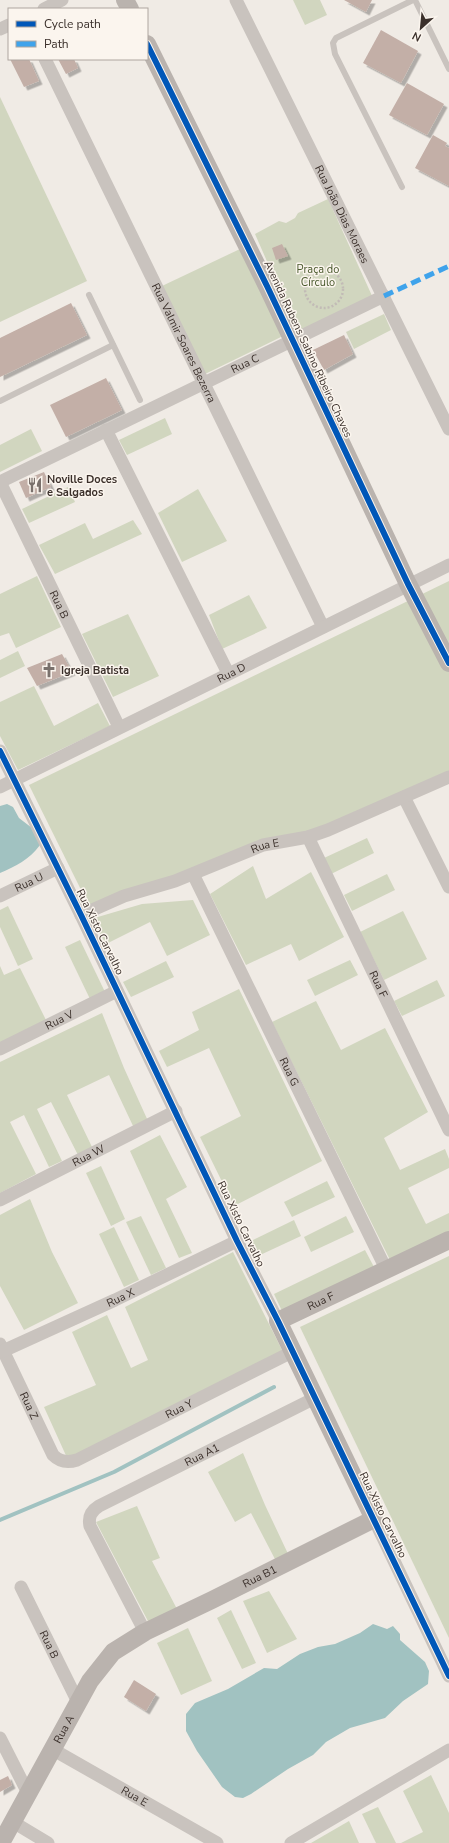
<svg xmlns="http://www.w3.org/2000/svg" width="449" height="1843" font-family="'Nunito Sans',sans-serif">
<defs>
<filter id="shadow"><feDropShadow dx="3.5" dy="3.5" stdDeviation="0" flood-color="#0004"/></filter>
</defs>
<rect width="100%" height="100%" fill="#f0ebe5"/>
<g fill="#d1d6bf">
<path d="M 293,0 L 320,0 L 327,15 L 305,25 Z"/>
<path d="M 0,97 L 87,281 L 0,322 Z"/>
<path d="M 328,199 L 373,298 L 298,332 L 255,234 L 279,221 L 286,223 L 295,218 L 298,213 Z"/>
<path d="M 240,249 L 283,336 L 205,374 L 162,286 Z"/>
<path d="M 384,314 L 391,330 L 354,349 L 346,332 Z"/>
<path d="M 165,418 L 172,434 L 127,455 L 119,440 Z"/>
<path d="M 31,429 L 42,451 L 0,472 L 0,445 Z"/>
<path d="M 68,487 L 75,502 L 29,523 L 22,509 Z"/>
<path d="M 198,489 L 227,541 L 182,562 L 158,513 Z"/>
<path d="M 133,520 L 142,534 L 55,574 L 39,545 L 85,523 L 93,539 Z"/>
<path d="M 37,576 L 61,627 L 16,648 L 9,633 L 0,636 L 0,594 Z"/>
<path d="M 449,581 L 449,771 L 319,832 L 91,910 L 29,785 Z"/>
<path d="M 249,595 L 267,628 L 222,649 L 209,615 Z"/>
<path d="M 128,614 L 159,676 L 113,697 L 82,634 Z"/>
<path d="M 18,651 L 25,666 L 0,678 L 0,660 Z"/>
<path d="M 34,686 L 54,726 L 98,703 L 110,726 L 18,770 L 0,736 L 0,702 Z"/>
<path d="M 367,838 L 374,853 L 331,874 L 324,858 Z"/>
<path d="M 253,866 L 266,899 L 311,872 L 344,937 L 299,961 L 291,944 L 246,965 L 210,894 Z"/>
<path d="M 387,874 L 395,890 L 352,911 L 344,895 Z"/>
<path d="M 193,900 L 210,935 L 167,956 L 150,922 L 106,944 L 91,919 L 142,904 Z"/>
<path d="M 8,906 L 33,959 L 18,966 L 0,927 L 0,910 Z"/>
<path d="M 403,911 L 427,959 L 384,980 L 360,932 Z"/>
<path d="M 80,940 L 105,992 L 90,999 L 65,947 Z"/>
<path d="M 350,960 L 358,975 L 315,996 L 307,980 Z"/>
<path d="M 166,961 L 174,977 L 131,997 L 123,982 Z"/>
<path d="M 0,966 L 4,975 L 20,968 L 47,1022 L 0,1044 Z"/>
<path d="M 437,980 L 445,996 L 402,1016 L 394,1001 Z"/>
<path d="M 239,989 L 322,1161 L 234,1206 L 200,1137 L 241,1116 L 209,1048 L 167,1067 L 159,1051 L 199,1030 L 192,1012 Z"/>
<path d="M 316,1001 L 341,1050 L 385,1028 L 428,1112 L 384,1138 L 400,1170 L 445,1149 L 449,1159 L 449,1168 L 408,1188 L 426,1224 L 449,1213 L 449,1234 L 391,1262 L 272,1022 Z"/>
<path d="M 102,1013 L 124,1068 L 148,1121 L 134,1128 L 109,1075 L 67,1095 L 92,1147 L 78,1155 L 51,1102 L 37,1109 L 62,1161 L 49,1167 L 24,1115 L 10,1122 L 36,1174 L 0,1193 L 0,1062 Z"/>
<path d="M 160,1135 L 187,1187 L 166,1199 L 192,1253 L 179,1258 L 130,1151 Z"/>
<path d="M 101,1166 L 125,1219 L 111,1226 L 86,1173 Z"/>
<path d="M 327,1181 L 335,1197 L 292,1217 L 284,1202 Z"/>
<path d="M 30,1199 L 52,1252 L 78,1303 L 24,1330 L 0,1286 L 0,1215 Z"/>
<path d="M 141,1216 L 166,1268 L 151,1275 L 126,1222 Z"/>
<path d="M 346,1216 L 354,1232 L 311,1252 L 304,1237 Z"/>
<path d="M 294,1220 L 301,1236 L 258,1256 L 251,1241 Z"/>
<path d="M 114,1227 L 139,1280 L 124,1287 L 99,1234 Z"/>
<path d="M 365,1250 L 374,1267 L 282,1311 L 274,1294 Z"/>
<path d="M 233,1252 L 283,1352 L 68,1460 L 44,1407 L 96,1385 L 72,1332 L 107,1315 L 131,1368 L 148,1360 L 125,1307 Z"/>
<path d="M 449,1256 L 449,1638 L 300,1327 Z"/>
<path d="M 243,1453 L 265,1505 L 290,1558 L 277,1563 L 251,1513 L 235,1522 L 208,1472 Z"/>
<path d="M 137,1506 L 160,1558 L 152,1561 L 178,1611 L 149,1623 L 96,1522 Z"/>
<path d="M 269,1591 L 297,1639 L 267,1653 L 243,1601 Z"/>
<path d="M 231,1610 L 256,1663 L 242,1669 L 217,1618 Z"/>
<path d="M 188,1628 L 212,1681 L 181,1695 L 157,1643 Z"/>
<path d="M 431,1775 L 449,1813 L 449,1843 L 401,1843 L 423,1832 L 403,1791 Z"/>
<path d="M 378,1807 L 396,1843 L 376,1843 L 362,1814 Z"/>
<path d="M 349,1821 L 359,1843 L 311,1843 Z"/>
</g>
<g fill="#a1c2c1">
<path d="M 7,804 L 13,807 L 19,818 L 32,828 L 40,845 C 29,860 16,866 0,873 L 0,806 Z"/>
<path d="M 373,1624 L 387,1629 L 393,1626 L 400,1634 L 400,1640 L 425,1662 L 429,1671 L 428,1684 L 403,1701 L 385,1718 L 350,1728 L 326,1742 L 313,1755 L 288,1769 L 251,1794 L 243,1798 L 235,1797 L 222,1787 L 197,1751 L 186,1731 L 186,1714 L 195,1703 L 228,1689 L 264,1668 L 277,1669 L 300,1654 L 318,1647 L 335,1644 L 360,1633 Z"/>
</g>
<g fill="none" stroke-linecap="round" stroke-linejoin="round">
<path stroke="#a1c2c1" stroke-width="4" d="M 0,1520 L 114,1472 L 274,1387"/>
</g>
<g fill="#c3afa7" filter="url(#shadow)">
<path d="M 344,0 L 372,0 L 366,12 Z"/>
<path d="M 381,30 L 418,51 L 401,83 L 363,63 Z"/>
<path d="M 10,59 L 29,59 L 39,81 L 24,87 Z"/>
<path d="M 58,59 L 74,59 L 78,68 L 66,74 Z"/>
<path d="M 407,83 L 444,104 L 427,135 L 389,115 Z"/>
<path d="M 433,135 L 447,143 L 445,146 L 449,148 L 449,186 L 415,168 Z"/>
<path d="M 282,244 L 288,256 L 276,260 L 272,248 Z"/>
<path d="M 71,303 L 87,335 L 0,377 L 0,338 Z"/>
<path d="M 344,335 L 353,354 L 324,370 L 313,350 Z"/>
<path d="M 106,378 L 122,410 L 66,437 L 50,405 Z"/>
<path d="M 44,472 L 51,487 L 26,498 L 19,482 Z"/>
<path d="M 62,654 L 72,672 L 37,686 L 27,668 Z"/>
<path d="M 134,1680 L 156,1694 L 146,1711 L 124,1697 Z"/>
<path d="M 8,1776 L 12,1785 L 0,1792 L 0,1780 Z"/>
</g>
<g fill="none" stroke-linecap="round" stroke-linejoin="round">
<circle stroke="#c2bbb6" stroke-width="2.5" stroke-dasharray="2 2" stroke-linecap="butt" cx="324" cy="289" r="19"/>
<g stroke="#c9c3be" stroke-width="6">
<path d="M 415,0 L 449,69"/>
<path d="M 402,187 L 335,54 L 333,43 L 336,38 L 413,0"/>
<path d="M 89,295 L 140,400"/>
<path d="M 0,401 L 113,345"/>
</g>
<g stroke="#c9c3be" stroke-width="13">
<path id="s1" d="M 236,0 L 449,429"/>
<path d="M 44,9 L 62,0"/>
<path d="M 0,29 L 9,25"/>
<path id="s2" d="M 45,59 L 323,627"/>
<path d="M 106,430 L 228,673"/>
<path id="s3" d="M 0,482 L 384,296"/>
<path id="s4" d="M 0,482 L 119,727"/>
<path d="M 0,751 L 81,915 L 237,1241 L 278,1321"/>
<path id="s5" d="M 0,787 L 449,565"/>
<path d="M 404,797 L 449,887"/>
<path id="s6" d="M 308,837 L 449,1130"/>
<path id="s7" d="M 193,874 L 386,1269"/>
<path id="s8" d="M 0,896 L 58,868"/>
<path id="s9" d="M 81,915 L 124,896 L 175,881 L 263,845 L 308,837 L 328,830 L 449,777"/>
<path id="s10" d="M 0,1049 L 117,991"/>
<path id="s11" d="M 0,1200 L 176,1111"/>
<path id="s12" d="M 0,1344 L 53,1455 C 60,1462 68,1463 77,1460 L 292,1352"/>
<path id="s13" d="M 3,1351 L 115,1300 L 237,1241"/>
<path d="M 374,1519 L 449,1676"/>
<path id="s14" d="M 21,1587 L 78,1702"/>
<path id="s15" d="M 145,1632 L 90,1526 C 88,1517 91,1511 99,1506 L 315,1398"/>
<path d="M 0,1738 L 28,1793"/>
<path id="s16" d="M 52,1749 L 217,1843"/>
<path d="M 13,1822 L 48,1843"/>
<path d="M 291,1843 L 449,1750"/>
</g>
<g stroke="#bab3ae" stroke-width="18">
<path d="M 125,0 L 130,9"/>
<path d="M 147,44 L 267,286 L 408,584 L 449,663"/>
<path id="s17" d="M 1,1843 L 90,1681 L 113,1652 L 145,1632 L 212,1600 L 374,1519 L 278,1321 L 449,1240"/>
</g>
<path stroke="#3fa3eb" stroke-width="5" stroke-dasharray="10 5" stroke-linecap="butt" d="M 384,296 L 449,266"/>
<g stroke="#fbf5ee" stroke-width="8">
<g id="cycleway">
<path d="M 147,44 L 267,286 L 408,584 L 449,663"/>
<path d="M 0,751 L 81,915 L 237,1241 L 278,1321 L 449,1676"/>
</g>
</g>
<use href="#cycleway" stroke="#0057b8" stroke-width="6"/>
</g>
<defs>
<g id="restaurant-bare" transform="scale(1.2)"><path d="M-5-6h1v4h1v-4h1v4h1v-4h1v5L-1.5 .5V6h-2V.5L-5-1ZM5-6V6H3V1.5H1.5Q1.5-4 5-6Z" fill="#7a716c" stroke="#fbf5ee" stroke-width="2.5" paint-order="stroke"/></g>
<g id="church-bare" transform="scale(1.2)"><path d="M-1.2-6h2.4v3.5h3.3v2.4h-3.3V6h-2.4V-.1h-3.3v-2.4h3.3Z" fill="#7a716c" stroke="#fbf5ee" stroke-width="2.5" paint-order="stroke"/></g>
</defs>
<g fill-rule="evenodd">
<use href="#restaurant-bare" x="35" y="485"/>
<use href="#church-bare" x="49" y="670"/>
</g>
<g text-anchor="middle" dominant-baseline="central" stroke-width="3" stroke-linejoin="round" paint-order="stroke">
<g font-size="11" fill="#3b302b" stroke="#fbf5ee">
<text stroke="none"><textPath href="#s1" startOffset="239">Rua João Dias Moraes</textPath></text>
<text stroke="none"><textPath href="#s2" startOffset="316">Rua Valmir Soares Bezerra</textPath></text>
<text transform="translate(308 349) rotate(65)">Avenida Rubens Sabino Ribeiro Chaves</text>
<text stroke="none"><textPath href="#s3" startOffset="272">Rua C</textPath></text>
<text stroke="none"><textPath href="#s4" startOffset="136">Rua B</textPath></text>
<text stroke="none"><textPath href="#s5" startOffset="258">Rua D</textPath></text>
<text stroke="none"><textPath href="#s9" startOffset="197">Rua E</textPath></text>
<text stroke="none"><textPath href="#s8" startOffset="32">Rua U</textPath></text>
<text transform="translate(100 932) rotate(64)">Rua Xisto Carvalho</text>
<text stroke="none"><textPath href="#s6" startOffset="163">Rua F</textPath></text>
<text stroke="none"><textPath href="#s10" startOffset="66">Rua V</textPath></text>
<text stroke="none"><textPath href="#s7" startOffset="220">Rua G</textPath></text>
<text stroke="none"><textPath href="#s11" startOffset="99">Rua W</textPath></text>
<text transform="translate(241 1224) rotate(64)">Rua Xisto Carvalho</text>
<text stroke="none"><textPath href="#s13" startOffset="129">Rua X</textPath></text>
<text stroke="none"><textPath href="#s17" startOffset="782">Rua F</textPath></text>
<text stroke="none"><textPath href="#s12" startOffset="68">Rua Z</textPath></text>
<text stroke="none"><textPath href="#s12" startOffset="263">Rua Y</textPath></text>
<text stroke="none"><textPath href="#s15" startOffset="258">Rua A1</textPath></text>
<text transform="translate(383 1515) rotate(64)">Rua Xisto Carvalho</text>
<text stroke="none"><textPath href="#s17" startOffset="387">Rua B1</textPath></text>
<text stroke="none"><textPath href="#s14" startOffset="64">Rua B</textPath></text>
<text stroke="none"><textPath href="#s17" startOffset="130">Rua A</textPath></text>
<text stroke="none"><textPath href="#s16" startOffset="95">Rua E</textPath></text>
</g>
<g font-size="11" fill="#4a5a2e" stroke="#fbf5ee">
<text x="318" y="269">Praça do<tspan x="318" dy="13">Círculo</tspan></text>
</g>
<g font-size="11" font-weight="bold" fill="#3b302b" stroke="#fbf5ee" text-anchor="start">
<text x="47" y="479">Noville Doces<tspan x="47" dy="13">e Salgados</tspan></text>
<text x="61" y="670">Igreja Batista</text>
</g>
</g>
<rect x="8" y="8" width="140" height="52" fill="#fbf5ee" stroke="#aea6a0"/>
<rect x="16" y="21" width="20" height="6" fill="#0057b8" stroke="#aea6a0"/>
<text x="44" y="28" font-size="12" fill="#3b302b">Cycle path</text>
<rect x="16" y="41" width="20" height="6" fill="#3fa3eb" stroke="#aea6a0"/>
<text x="44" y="48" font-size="12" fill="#3b302b">Path</text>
<g transform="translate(421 28) rotate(207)" stroke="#fbf5ee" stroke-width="3" paint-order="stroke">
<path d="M0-3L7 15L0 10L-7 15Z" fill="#3b302b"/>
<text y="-6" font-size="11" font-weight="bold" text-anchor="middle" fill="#3b302b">N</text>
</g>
</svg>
